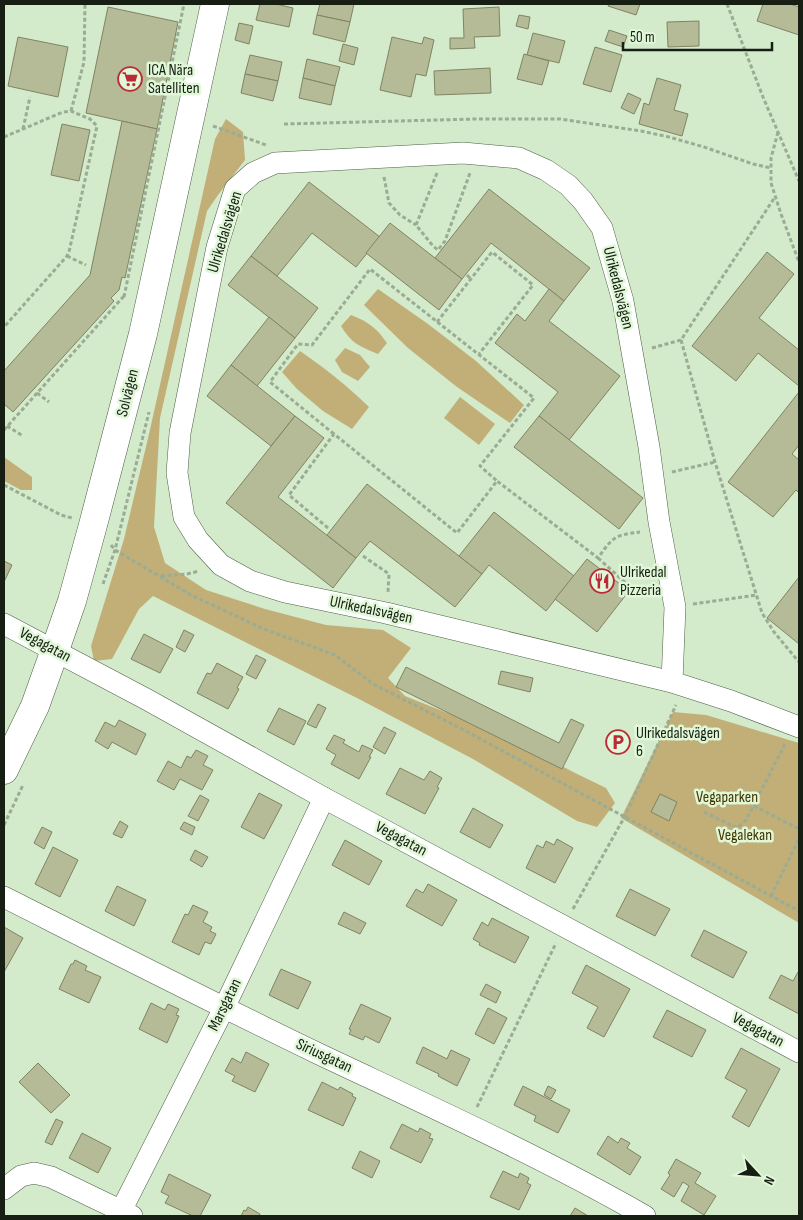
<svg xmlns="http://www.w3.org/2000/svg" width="803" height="1220" font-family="'Sofia Sans Condensed',sans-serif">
<rect width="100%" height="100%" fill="#d3eacb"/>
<g fill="#c1af77">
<path d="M 226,119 L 243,132 L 245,160 L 218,195 L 207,211 L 160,418 L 154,527 L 165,563 L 206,590 L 265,609 L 326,625 L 383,630 L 411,648 L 388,678 L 405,696 L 475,724 L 531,749 L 573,772 L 606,788 L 615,803 L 597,827 L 577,821 L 473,759 L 359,699 L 153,596 L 139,609 L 112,659 L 94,661 L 91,646 L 124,539 L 149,434 L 215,139 Z"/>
<path d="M 378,289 L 428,324 L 476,361 L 524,405 L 510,423 L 457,387 L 408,348 L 364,305 Z"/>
<path d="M 351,315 C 368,322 376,327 387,343 L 378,354 C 359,346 352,344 341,326 Z"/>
<path d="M 345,348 L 360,355 L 370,367 L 358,381 L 342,372 L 335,360 Z"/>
<path d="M 300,351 C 326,369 346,385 369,407 L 352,429 L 323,411 L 297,389 L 282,372 Z"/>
<path d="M 460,397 L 495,424 L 479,445 L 444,418 Z"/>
<path d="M 4,457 L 32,477 L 32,490 L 21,490 L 4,481 Z"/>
<path d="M 673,712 L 706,715 L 799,743 L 799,923 L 621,818 Z"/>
</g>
<g fill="#b5ba97" stroke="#7f8463">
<path d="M 260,4 L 276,4 L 293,8 L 289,27 L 256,20 Z"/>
<path d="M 320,4 L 354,4 L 350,22 L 317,15 Z"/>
<path d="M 609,4 L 640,4 L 636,15 L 608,6 Z"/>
<path d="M 763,4 L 790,4 L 799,7 L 799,35 L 757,21 Z"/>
<path d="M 108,7 L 178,22 L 157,129 L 86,113 Z"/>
<path d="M 499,7 L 500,36 L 474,37 L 475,48 L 450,49 L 450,38 L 464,38 L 463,9 Z"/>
<path d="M 317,15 L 350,22 L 345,42 L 313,34 Z"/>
<path d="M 519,15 L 530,17 L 528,29 L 516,26 Z"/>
<path d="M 699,21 L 699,46 L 668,47 L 667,22 Z"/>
<path d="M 239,23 L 253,26 L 249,44 L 235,40 Z"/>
<path d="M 609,30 L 627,36 L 623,47 L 605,41 Z"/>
<path d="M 533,33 L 565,41 L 559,63 L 527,55 Z"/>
<path d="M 18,37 L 68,47 L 58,97 L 8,86 Z"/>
<path d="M 392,37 L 422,44 L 424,37 L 434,40 L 426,76 L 416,74 L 411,97 L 380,90 Z"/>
<path d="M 343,44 L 358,48 L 354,65 L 339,61 Z"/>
<path d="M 595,47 L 622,55 L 611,92 L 583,84 Z"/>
<path d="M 524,54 L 549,61 L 542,85 L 517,79 Z"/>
<path d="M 250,55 L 282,62 L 278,81 L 245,74 Z"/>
<path d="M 307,59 L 340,67 L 335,86 L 303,78 Z"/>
<path d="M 490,68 L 491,93 L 435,95 L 434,71 Z"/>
<path d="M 245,74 L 278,81 L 273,101 L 241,93 Z"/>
<path d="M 303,78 L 335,86 L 331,105 L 299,98 Z"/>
<path d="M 657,78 L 681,85 L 674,110 L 688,114 L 682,136 L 639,124 L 644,103 L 649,105 Z"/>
<path d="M 628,93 L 641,99 L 634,114 L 621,108 Z"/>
<path d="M 122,121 L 157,129 L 125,278 L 122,277 L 119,290 L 111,298 L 114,301 L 13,412 L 4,404 L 4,371 L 90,275 Z"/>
<path d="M 62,124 L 90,130 L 79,181 L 51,175 Z"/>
<path d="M 309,182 L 380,237 L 356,267 L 312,233 L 277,276 L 251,256 Z"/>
<path d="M 489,189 L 590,268 L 564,301 L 491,243 L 462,279 L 435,258 Z"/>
<path d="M 390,223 L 462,279 L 439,310 L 366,253 Z"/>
<path d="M 767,252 L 794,274 L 759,318 L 799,350 L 799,386 L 758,353 L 736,381 L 692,346 Z"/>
<path d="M 251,256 L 318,308 L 295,338 L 228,285 Z"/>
<path d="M 549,289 L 564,301 L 549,321 L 620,376 L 569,440 L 539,416 L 558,392 L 495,343 L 517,314 L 525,321 Z"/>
<path d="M 269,317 L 295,338 L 257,386 L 231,365 Z"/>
<path d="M 231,365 L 295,416 L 271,446 L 207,396 Z"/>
<path d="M 799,392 L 799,445 L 792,454 L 799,460 L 799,493 L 796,490 L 773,517 L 728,482 Z"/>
<path d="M 295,416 L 324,438 L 278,497 L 356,558 L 333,588 L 226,503 Z"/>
<path d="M 539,416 L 643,498 L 619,529 L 514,447 Z"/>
<path d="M 367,484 L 482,574 L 455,607 L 370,541 L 356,558 L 327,535 Z"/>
<path d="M 494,512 L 574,576 L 546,611 L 489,565 L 482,574 L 459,556 Z"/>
<path d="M 587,559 L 629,591 L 597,632 L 555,599 Z"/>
<path d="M 4,561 L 12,565 L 4,582 Z"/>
<path d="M 799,577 L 799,644 L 767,618 Z"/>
<path d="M 184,630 L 194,635 L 185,652 L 176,647 Z"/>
<path d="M 144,634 L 173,649 L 160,673 L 131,659 Z"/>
<path d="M 256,655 L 266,660 L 256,679 L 246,674 Z"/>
<path d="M 217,663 L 243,677 L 237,688 L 239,689 L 228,709 L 197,693 L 207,673 L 211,674 Z"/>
<path d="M 406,667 L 559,743 L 571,719 L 584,725 L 562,769 L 396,687 Z"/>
<path d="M 501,671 L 533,678 L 530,692 L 498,684 Z"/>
<path d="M 318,704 L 326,708 L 316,728 L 307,724 Z"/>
<path d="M 279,708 L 306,721 L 294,745 L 267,731 Z"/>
<path d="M 119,720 L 146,734 L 136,755 L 112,742 L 108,749 L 95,741 L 105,722 L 115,727 Z"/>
<path d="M 384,727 L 396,733 L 385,754 L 373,747 Z"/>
<path d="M 334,735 L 345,740 L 343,743 L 359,752 L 362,745 L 373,750 L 369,757 L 371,757 L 359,779 L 331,764 L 336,755 L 326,749 Z"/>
<path d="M 196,750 L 208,756 L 203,765 L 213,770 L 202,790 L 180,779 L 174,790 L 157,781 L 168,761 L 181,768 L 187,756 L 191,758 Z"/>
<path d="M 400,768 L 424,780 L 430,771 L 442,778 L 437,787 L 439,788 L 425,814 L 386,794 Z"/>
<path d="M 259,793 L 282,805 L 264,839 L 241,827 Z"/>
<path d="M 660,794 L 677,802 L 669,821 L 651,812 Z"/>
<path d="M 200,795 L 209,800 L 198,821 L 188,816 Z"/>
<path d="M 473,808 L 503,825 L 490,848 L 460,832 Z"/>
<path d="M 120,821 L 128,826 L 122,838 L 113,834 Z"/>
<path d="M 184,822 L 195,827 L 192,835 L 180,829 Z"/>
<path d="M 42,827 L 52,832 L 44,849 L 34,843 Z"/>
<path d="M 557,839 L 573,848 L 555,883 L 526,868 L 537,845 L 543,848 L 546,841 L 554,845 Z"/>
<path d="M 345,840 L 382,861 L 369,885 L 332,865 Z"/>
<path d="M 53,847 L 78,860 L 60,897 L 35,884 Z"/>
<path d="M 195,850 L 208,857 L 202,867 L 190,860 Z"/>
<path d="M 428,884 L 457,900 L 442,926 L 406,906 L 416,889 L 423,893 Z"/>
<path d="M 117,886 L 146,900 L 134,926 L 105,911 Z"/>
<path d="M 630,889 L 670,909 L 655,936 L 616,916 Z"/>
<path d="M 193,905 L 208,912 L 203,922 L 212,927 L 210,931 L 216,934 L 211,944 L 205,942 L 199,955 L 172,942 L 185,914 L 188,915 Z"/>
<path d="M 344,912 L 366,923 L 360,934 L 338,924 Z"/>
<path d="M 492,918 L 529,937 L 515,963 L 479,945 L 480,943 L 473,939 L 482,922 L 488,926 Z"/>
<path d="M 4,927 L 23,938 L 4,972 Z"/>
<path d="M 704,930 L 747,952 L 733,978 L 691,956 Z"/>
<path d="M 75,960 L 87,966 L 85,970 L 101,977 L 89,1003 L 59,989 L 71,964 L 73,964 Z"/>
<path d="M 586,965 L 630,989 L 604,1037 L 587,1028 L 598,1007 L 572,993 Z"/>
<path d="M 281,969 L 311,982 L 298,1009 L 269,995 Z"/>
<path d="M 798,972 L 799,973 L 799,1014 L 769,998 L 781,975 L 793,981 Z"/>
<path d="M 486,984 L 501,992 L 496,1003 L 480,995 Z"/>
<path d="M 151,1003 L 165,1010 L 168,1004 L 179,1009 L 176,1015 L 179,1016 L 167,1043 L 139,1029 Z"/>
<path d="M 361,1004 L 391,1018 L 379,1043 L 365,1036 L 363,1040 L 349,1034 L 351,1030 L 349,1029 Z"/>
<path d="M 488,1008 L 507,1018 L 494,1044 L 475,1034 Z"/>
<path d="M 667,1010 L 706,1030 L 692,1057 L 653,1037 Z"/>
<path d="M 423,1047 L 447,1059 L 451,1050 L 470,1059 L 457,1086 L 438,1076 L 439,1074 L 416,1063 Z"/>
<path d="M 741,1048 L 780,1069 L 749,1127 L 732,1117 L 747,1090 L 725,1078 Z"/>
<path d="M 246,1052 L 269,1064 L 255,1092 L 232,1081 L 235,1076 L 225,1071 L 232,1058 L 241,1063 Z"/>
<path d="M 38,1063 L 70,1095 L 51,1113 L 19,1082 Z"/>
<path d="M 322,1082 L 338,1090 L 340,1087 L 353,1094 L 352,1096 L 356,1098 L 343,1126 L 308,1110 Z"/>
<path d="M 523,1086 L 570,1110 L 558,1133 L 534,1121 L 536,1116 L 514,1105 Z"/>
<path d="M 548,1086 L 556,1090 L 551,1099 L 544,1095 Z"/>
<path d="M 56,1119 L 63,1122 L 52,1145 L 45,1142 Z"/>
<path d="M 402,1124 L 418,1132 L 420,1128 L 431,1134 L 429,1138 L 433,1139 L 421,1163 L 390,1148 Z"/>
<path d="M 82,1133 L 111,1148 L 98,1173 L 69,1158 Z"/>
<path d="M 608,1136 L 618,1143 L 621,1138 L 630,1143 L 627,1148 L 641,1157 L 630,1175 L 597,1154 Z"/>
<path d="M 360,1151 L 380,1161 L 372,1178 L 352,1168 Z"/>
<path d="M 676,1159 L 701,1173 L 695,1183 L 716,1196 L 704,1215 L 681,1201 L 689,1186 L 683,1182 L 674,1197 L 661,1189 L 670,1175 L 668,1173 Z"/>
<path d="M 503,1171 L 518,1178 L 520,1173 L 529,1178 L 527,1183 L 531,1185 L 519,1210 L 490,1197 Z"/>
<path d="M 169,1174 L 211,1195 L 200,1216 L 193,1216 L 165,1203 L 169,1196 L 161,1192 Z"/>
<path d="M 248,1207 L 260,1214 L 259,1216 L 241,1216 L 244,1210 L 246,1211 Z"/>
<path d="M 575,1208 L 588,1216 L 570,1216 Z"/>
</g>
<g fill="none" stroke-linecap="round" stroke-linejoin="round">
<g stroke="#4c6046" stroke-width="22">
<g id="minor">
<path d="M 4,624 L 146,699 L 324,798 L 799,1052"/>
<path d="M 672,682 L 675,607 L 659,522 L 649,447 L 623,301 L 602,228 L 583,201 L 568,185 L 546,170 L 519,158 L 463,153 L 275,163 L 253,173 L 235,189 L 217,247 L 180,433 L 177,473 L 184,517 L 198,540 L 221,565 L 250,581 L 285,592 L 386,613 L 672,682 L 731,701 L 799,727"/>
<path d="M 4,897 C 109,950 213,1003 319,1054 C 429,1106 540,1156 645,1216"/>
<path d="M 4,1189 L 21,1176 L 34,1173 L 51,1177 L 132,1216"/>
<path d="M 121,1211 L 224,1008 L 324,798"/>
</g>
</g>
<g stroke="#4c6046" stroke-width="29">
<path id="major" d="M 4,770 L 35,706 L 55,650 L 72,601 L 93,525 L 143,334 L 215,4"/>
</g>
<g stroke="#9aac93" stroke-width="3" stroke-dasharray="4 2.5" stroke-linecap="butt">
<path d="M 727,4 L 763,97 L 799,181"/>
<path d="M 71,111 L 84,62 L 85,4"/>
<path d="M 284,124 L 475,119 L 560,119 L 641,131 L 669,137 L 704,147 L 753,164 L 771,168"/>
<path d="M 213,126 L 266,145"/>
<path d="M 23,129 L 30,97"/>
<path d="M 778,132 L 771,158 L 771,183 L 781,214 L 799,262"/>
<path d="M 4,137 L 63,112 L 71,111 L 90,119 L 97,126 L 69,252 L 67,256 L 4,327"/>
<path d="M 437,173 L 416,225 L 433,246 L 438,250 L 445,241 L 470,173"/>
<path d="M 384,177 L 389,203 L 400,215 L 416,225"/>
<path d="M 67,256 L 86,265"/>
<path d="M 467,275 L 471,279"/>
<path d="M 124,297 L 184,4"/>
<path d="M 437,322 L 492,252 L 533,285 L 479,354"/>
<path d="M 681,340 L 715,462 L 762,613 L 774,632 L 799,662"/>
<path d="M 652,348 L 681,340 L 775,197"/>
<path d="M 37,393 L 49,402"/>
<path d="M 7,426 L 23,436"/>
<path d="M 4,430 L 124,296"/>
<path d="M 334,434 L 270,382 L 298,344 L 312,345 L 370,269 L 534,398 L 480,466 L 497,481"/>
<path d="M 672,472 L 715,462"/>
<path d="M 4,485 L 61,515 L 72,518"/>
<path d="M 328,528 L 289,495 L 334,434 L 457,533 L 497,481 L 598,558 C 613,537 614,535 640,532"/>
<path d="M 111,545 L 115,550 L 191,595 L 264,629 L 335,655 L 373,684 L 462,729 L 799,911"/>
<path d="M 363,556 L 389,574 L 388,592"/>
<path d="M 598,558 L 637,593 L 652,591"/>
<path d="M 161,576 L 187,574 L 199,571"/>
<path d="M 103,584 L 115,550 L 149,412"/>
<path d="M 693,604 L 757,595"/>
<path d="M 754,806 L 799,829"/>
<path d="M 704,812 L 737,828 L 746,820 L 786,742"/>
<path d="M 4,825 L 23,785"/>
<path d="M 771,896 L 799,839"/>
<path d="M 573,909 L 625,816 L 676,705"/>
<path d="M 477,1107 L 556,943"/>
</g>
<use href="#minor" stroke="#fff" stroke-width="21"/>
<use href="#major" stroke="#fff" stroke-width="28"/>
</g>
<defs>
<g id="supermarket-ring" transform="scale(1.25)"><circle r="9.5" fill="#e0f7d8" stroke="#ba2a37" stroke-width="1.5"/><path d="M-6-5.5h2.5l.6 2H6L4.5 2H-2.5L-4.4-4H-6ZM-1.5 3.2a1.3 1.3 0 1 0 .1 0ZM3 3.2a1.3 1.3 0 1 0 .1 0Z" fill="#ba2a37"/></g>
<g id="restaurant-ring" transform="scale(1.25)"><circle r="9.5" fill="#e0f7d8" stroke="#ba2a37" stroke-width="1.5"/><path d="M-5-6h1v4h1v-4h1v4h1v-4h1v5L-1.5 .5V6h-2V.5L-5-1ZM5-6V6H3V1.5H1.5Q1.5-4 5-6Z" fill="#ba2a37"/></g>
<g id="parking-ring" transform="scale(1.25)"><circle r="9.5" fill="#e0f7d8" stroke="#ba2a37" stroke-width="1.5"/><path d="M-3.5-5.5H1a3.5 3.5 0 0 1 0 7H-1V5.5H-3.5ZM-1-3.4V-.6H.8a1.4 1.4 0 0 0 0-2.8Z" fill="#ba2a37"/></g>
</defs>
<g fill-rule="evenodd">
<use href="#supermarket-ring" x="130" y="79"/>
<use href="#restaurant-ring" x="602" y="581"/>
<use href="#parking-ring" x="618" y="742"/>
</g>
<g text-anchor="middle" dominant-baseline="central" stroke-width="5" stroke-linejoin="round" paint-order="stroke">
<g font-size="16" fill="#171f14" stroke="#e0f7d8" text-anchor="start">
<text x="148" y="70">ICA Nära<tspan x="148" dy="18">Satelliten</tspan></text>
<text x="620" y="572">Ulrikedal<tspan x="620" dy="18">Pizzeria</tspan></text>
<text x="636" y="733">Ulrikedalsvägen<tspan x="636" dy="18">6</tspan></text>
</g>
<g font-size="16" fill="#171f14" stroke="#e0f7d8">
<text transform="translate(225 232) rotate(-73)">Ulrikedalsvägen</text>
<text transform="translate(618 288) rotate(76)">Ulrikedalsvägen</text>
<text transform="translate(128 393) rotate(-76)">Solvägen</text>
<text transform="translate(371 610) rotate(12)">Ulrikedalsvägen</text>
<text transform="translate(45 645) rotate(28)">Vegagatan</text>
<text transform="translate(401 839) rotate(28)">Vegagatan</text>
<text transform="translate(225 1005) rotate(-64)">Marsgatan</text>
<text transform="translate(758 1030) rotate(28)">Vegagatan</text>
<text transform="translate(324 1056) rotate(25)">Siriusgatan</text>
</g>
<g font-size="16" fill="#453600" stroke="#e0f7d8">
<text x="727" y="797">Vegaparken</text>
<text x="745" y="835">Vegalekan</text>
</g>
</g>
<rect width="803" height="1220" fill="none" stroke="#171f14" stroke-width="10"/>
<g transform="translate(758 1175) rotate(116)" stroke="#e0f7d8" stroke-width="4" paint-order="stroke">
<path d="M0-4L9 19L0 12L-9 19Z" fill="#171f14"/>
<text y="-8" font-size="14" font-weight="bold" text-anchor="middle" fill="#171f14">N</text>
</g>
<path d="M623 42v8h149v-8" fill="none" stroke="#171f14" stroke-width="2.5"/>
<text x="630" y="42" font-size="15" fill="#171f14" stroke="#e0f7d8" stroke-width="4" paint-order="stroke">50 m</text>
</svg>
